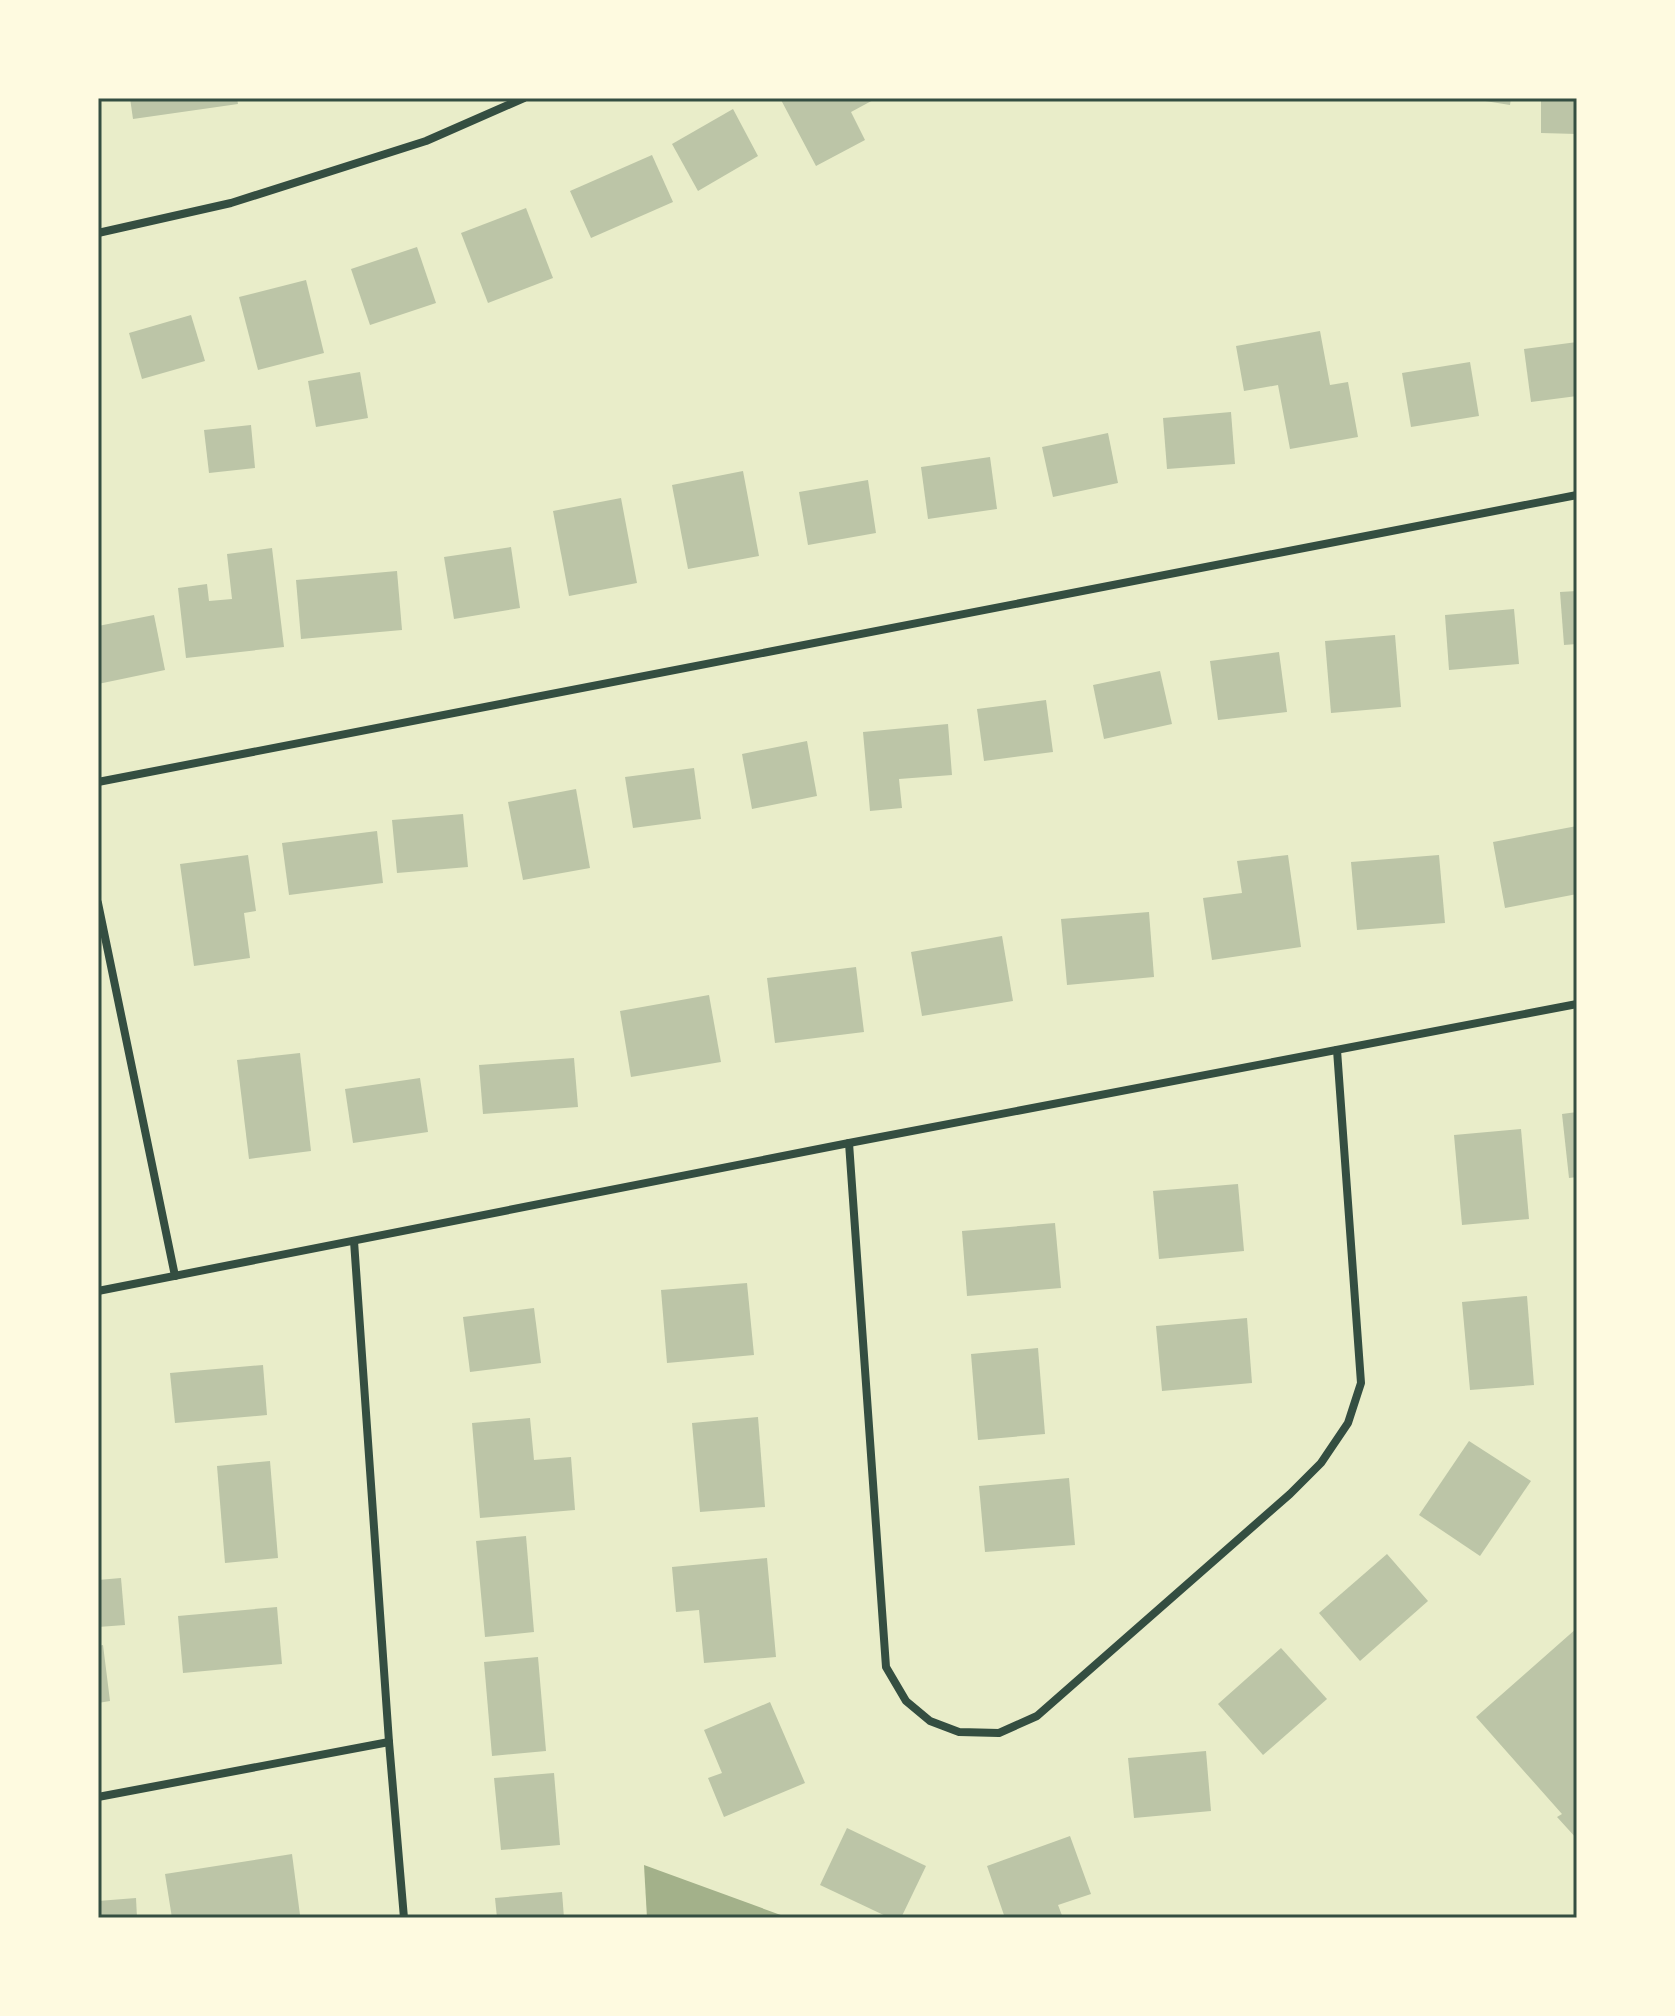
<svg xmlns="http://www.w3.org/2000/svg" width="1675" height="2016" font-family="Ubuntu,sans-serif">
<rect width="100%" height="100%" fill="#e9edc9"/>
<path fill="#a3b18a" d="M 644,1865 L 789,1918 L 647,1918 Z"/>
<g fill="#bcc5a7">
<path d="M 130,98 L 237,98 L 238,104 L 133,119 Z"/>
<path d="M 780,98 L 877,98 L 851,112 L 865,140 L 816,166 Z"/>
<path d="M 1479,98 L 1511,98 L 1510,105 L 1479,100 Z"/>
<path d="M 1541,98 L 1577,98 L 1577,134 L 1541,133 Z"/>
<path d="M 733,109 L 758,156 L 698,191 L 672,144 Z"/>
<path d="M 652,155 L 673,202 L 591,238 L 570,191 Z"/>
<path d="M 526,208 L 553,278 L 488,303 L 461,233 Z"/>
<path d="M 417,247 L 436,303 L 370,325 L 351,269 Z"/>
<path d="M 306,280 L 324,353 L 258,370 L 239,297 Z"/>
<path d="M 191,315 L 205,361 L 142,379 L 129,333 Z"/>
<path d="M 1320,331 L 1330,385 L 1348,382 L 1358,437 L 1290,449 L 1278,385 L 1244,391 L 1236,346 Z"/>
<path d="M 1577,342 L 1577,396 L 1531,402 L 1524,349 Z"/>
<path d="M 1470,362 L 1479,416 L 1411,427 L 1402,373 Z"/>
<path d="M 360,372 L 368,418 L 316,427 L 308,381 Z"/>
<path d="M 1231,412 L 1235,464 L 1167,469 L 1163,418 Z"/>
<path d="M 251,425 L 255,468 L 209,473 L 204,430 Z"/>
<path d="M 1108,433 L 1118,483 L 1053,497 L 1042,447 Z"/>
<path d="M 990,457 L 997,509 L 928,519 L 921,467 Z"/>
<path d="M 743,471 L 759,556 L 688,569 L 672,485 Z"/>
<path d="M 868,480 L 876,533 L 808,545 L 799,492 Z"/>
<path d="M 621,498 L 637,583 L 569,596 L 553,511 Z"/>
<path d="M 511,547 L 520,608 L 454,619 L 444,557 Z"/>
<path d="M 272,548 L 284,647 L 186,658 L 178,588 L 207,584 L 209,601 L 232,599 L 227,554 Z"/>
<path d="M 397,571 L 402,630 L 301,639 L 296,580 Z"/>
<path d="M 1577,591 L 1577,644 L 1564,645 L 1560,592 Z"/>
<path d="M 1514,609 L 1519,664 L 1449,670 L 1445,615 Z"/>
<path d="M 154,615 L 165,670 L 98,684 L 98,626 Z"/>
<path d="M 1395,635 L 1401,707 L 1331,713 L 1325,641 Z"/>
<path d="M 1279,652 L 1287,712 L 1218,720 L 1210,661 Z"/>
<path d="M 1160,671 L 1172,724 L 1104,739 L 1093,685 Z"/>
<path d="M 1046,700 L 1053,752 L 984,761 L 977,709 Z"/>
<path d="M 948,724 L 952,775 L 899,779 L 902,808 L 870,811 L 863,732 Z"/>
<path d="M 807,741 L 817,796 L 752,809 L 742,754 Z"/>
<path d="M 694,768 L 701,819 L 633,828 L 625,777 Z"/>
<path d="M 576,789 L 590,868 L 523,880 L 508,802 Z"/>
<path d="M 463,814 L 468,867 L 397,873 L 392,820 Z"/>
<path d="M 1577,826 L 1577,894 L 1505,908 L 1493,842 Z"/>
<path d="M 377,831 L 383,883 L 289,895 L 282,843 Z"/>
<path d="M 248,855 L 256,911 L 244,913 L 250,958 L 194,966 L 180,864 Z"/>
<path d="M 1288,855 L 1301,947 L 1212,960 L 1203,898 L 1242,893 L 1237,861 Z"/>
<path d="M 1439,855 L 1445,923 L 1357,930 L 1351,862 Z"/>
<path d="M 1149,912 L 1154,977 L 1067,985 L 1061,919 Z"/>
<path d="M 1002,936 L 1013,1001 L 922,1016 L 911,952 Z"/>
<path d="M 856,967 L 864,1032 L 775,1043 L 767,978 Z"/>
<path d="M 709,995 L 721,1062 L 631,1077 L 620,1011 Z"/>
<path d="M 300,1053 L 311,1151 L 249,1159 L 237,1060 Z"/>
<path d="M 574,1058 L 578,1107 L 483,1114 L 479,1065 Z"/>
<path d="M 420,1078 L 428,1132 L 353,1143 L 345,1089 Z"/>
<path d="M 1577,1112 L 1577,1177 L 1569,1178 L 1562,1114 Z"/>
<path d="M 1521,1129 L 1529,1219 L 1462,1225 L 1454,1135 Z"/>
<path d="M 1238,1184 L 1244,1251 L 1159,1259 L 1153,1191 Z"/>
<path d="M 1055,1223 L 1061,1288 L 967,1296 L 962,1231 Z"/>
<path d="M 747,1283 L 754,1355 L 667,1363 L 661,1290 Z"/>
<path d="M 1527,1296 L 1534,1385 L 1470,1390 L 1462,1302 Z"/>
<path d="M 534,1308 L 541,1363 L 470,1372 L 463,1317 Z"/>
<path d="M 1247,1318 L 1252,1383 L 1162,1391 L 1156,1326 Z"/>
<path d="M 1038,1348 L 1045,1434 L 978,1440 L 971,1354 Z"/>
<path d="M 263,1365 L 267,1415 L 175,1423 L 170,1373 Z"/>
<path d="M 758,1417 L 765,1507 L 700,1512 L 692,1423 Z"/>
<path d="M 530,1418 L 534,1460 L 571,1457 L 575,1510 L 480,1518 L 472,1423 Z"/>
<path d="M 1469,1441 L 1531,1481 L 1480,1556 L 1419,1515 Z"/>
<path d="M 270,1461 L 278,1558 L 225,1563 L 217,1466 Z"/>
<path d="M 1069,1478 L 1075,1545 L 985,1552 L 979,1486 Z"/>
<path d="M 526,1536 L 534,1632 L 485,1637 L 476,1541 Z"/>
<path d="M 1387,1554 L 1428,1601 L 1360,1661 L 1319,1613 Z"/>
<path d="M 767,1558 L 776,1657 L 704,1663 L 699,1610 L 676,1612 L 672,1567 Z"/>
<path d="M 121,1578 L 125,1625 L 98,1627 L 98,1580 Z"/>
<path d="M 277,1607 L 282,1664 L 183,1673 L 178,1616 Z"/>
<path d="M 1577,1628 L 1577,1839 L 1557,1817 L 1562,1814 L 1476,1717 Z"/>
<path d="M 103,1645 L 110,1701 L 98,1703 L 98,1646 Z"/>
<path d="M 1281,1648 L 1327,1699 L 1263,1755 L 1218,1704 Z"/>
<path d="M 538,1657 L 546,1751 L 492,1756 L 484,1662 Z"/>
<path d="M 770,1702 L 805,1783 L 724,1817 L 708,1778 L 722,1773 L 704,1730 Z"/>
<path d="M 1206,1751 L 1211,1811 L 1134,1818 L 1128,1758 Z"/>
<path d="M 554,1773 L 560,1845 L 501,1850 L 494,1778 Z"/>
<path d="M 847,1828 L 926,1866 L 901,1918 L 890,1918 L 820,1885 Z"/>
<path d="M 1070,1836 L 1091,1894 L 1058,1905 L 1063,1918 L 1005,1918 L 987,1866 Z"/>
<path d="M 292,1854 L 300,1915 L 279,1918 L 172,1918 L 165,1874 Z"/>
<path d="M 562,1892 L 564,1918 L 497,1918 L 495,1898 Z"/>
<path d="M 136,1898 L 137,1918 L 98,1918 L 98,1901 Z"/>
</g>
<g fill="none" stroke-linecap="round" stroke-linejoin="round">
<g stroke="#344e41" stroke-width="8">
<path d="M 98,233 L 231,203 L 426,141 L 524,98"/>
<path d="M 98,782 L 1577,495"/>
<path d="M 98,903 L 175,1276"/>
<path d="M 849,1143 L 886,1667 L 906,1701 L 930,1721 L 959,1732 L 999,1733 L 1037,1716 L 1290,1494 L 1321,1463 L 1348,1423 L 1361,1383 L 1337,1050"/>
<path d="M 354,1241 L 389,1742 L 404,1918"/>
<path d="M 98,1291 L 849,1143 L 1577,1004"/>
<path d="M 98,1797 L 389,1742"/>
</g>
</g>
<rect width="1675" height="2016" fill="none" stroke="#fefae0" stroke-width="200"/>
<rect x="100" y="100" width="1475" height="1816" fill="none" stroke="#344e41" stroke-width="3"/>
</svg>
